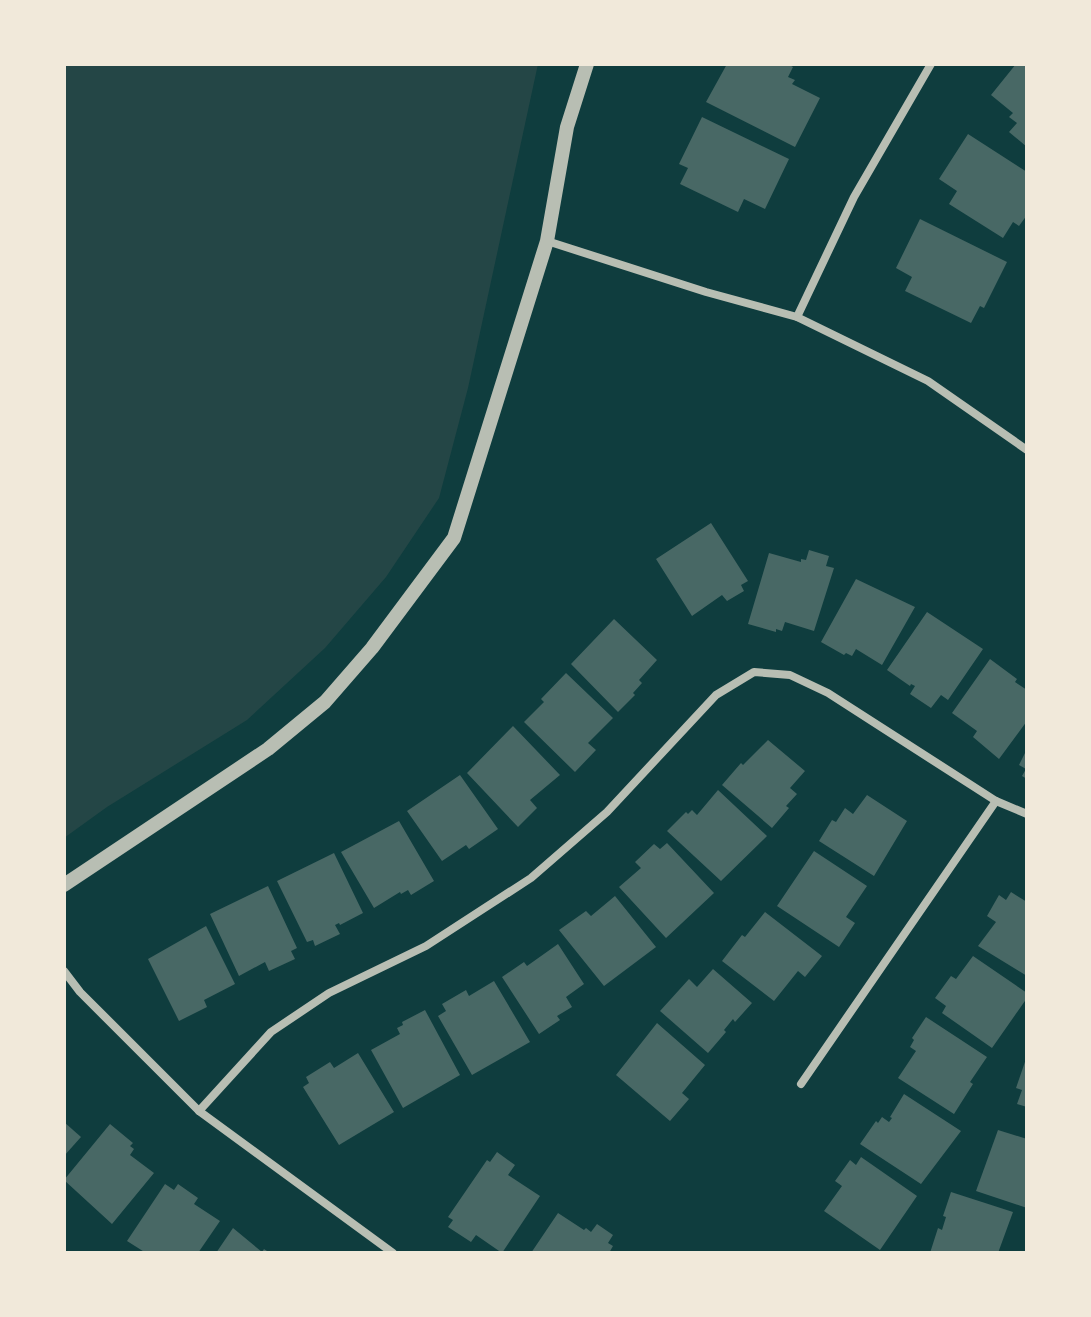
<svg xmlns="http://www.w3.org/2000/svg" width="1091" height="1317" font-family="Manrope,sans-serif">
<rect width="100%" height="100%" fill="#0f3d3e"/>
<path fill="#244646" d="M 64,64 L 538,64 L 468,388 L 439,498 L 386,577 L 325,648 L 247,720 L 107,807 L 64,838 Z"/>
<g fill="#486865">
<path d="M 727,64 L 788,64 L 793,67 L 788,77 L 795,80 L 792,84 L 820,98 L 795,147 L 706,102 Z"/>
<path d="M 1016,64 L 1027,64 L 1027,147 L 1009,132 L 1017,123 L 1009,117 L 1013,113 L 991,95 Z"/>
<path d="M 702,117 L 789,159 L 765,209 L 744,199 L 738,212 L 680,184 L 688,168 L 679,164 Z"/>
<path d="M 968,134 L 1027,172 L 1027,215 L 1019,226 L 1013,222 L 1003,238 L 949,204 L 957,191 L 939,179 Z"/>
<path d="M 920,219 L 1007,262 L 984,308 L 980,306 L 971,323 L 905,291 L 912,277 L 896,268 Z"/>
<path d="M 711,523 L 748,581 L 741,585 L 744,591 L 727,601 L 722,595 L 692,616 L 656,559 Z"/>
<path d="M 809,550 L 829,556 L 826,566 L 834,568 L 814,631 L 785,622 L 782,631 L 776,629 L 776,632 L 748,624 L 769,553 L 801,562 L 801,559 L 806,560 Z"/>
<path d="M 856,579 L 915,607 L 882,665 L 856,649 L 852,656 L 846,653 L 844,655 L 821,642 Z"/>
<path d="M 927,612 L 983,649 L 948,700 L 941,695 L 931,708 L 910,694 L 915,686 L 911,684 L 910,686 L 887,670 Z"/>
<path d="M 614,619 L 657,660 L 639,680 L 642,683 L 633,693 L 635,695 L 618,712 L 571,664 Z"/>
<path d="M 990,659 L 1017,679 L 1015,682 L 1027,690 L 1027,721 L 999,759 L 973,737 L 977,731 L 952,713 Z"/>
<path d="M 566,673 L 613,718 L 588,743 L 596,750 L 575,772 L 524,722 L 544,702 L 541,699 Z"/>
<path d="M 513,726 L 560,775 L 530,800 L 537,808 L 518,827 L 467,773 Z"/>
<path d="M 768,740 L 805,771 L 790,788 L 797,794 L 786,806 L 789,808 L 772,828 L 722,785 L 741,763 L 743,765 Z"/>
<path d="M 1027,749 L 1027,779 L 1022,776 L 1026,769 L 1019,765 Z"/>
<path d="M 460,775 L 498,829 L 469,849 L 466,845 L 442,861 L 407,811 Z"/>
<path d="M 718,790 L 767,836 L 721,881 L 667,831 L 686,812 L 688,814 L 692,810 L 697,815 Z"/>
<path d="M 867,795 L 907,821 L 874,876 L 819,841 L 832,820 L 836,822 L 845,808 L 853,814 Z"/>
<path d="M 399,821 L 434,881 L 411,895 L 408,890 L 401,894 L 400,892 L 374,908 L 341,852 Z"/>
<path d="M 667,843 L 714,893 L 666,938 L 619,887 L 641,868 L 635,862 L 654,844 L 660,849 Z"/>
<path d="M 814,851 L 867,886 L 846,917 L 855,923 L 839,947 L 777,906 Z"/>
<path d="M 334,853 L 363,913 L 340,925 L 339,923 L 335,925 L 340,934 L 315,946 L 313,940 L 307,942 L 277,881 Z"/>
<path d="M 268,886 L 297,948 L 291,951 L 295,959 L 269,971 L 265,962 L 239,976 L 210,914 Z"/>
<path d="M 1011,892 L 1027,902 L 1027,976 L 978,946 L 996,922 L 987,916 L 999,895 L 1006,900 Z"/>
<path d="M 615,896 L 656,947 L 604,986 L 559,930 L 586,911 L 591,916 Z"/>
<path d="M 765,912 L 822,956 L 805,977 L 798,971 L 774,1001 L 722,961 L 742,935 L 745,937 Z"/>
<path d="M 206,926 L 235,984 L 204,1000 L 207,1007 L 179,1021 L 148,959 Z"/>
<path d="M 558,944 L 584,984 L 566,997 L 572,1007 L 557,1016 L 560,1020 L 539,1034 L 502,977 L 524,962 L 527,966 Z"/>
<path d="M 973,956 L 1027,993 L 1027,998 L 992,1048 L 942,1013 L 946,1006 L 935,998 L 951,976 L 956,979 Z"/>
<path d="M 713,969 L 752,1003 L 735,1022 L 733,1019 L 724,1030 L 726,1032 L 708,1053 L 660,1011 L 689,979 L 697,987 Z"/>
<path d="M 494,981 L 530,1042 L 472,1075 L 438,1016 L 446,1011 L 442,1004 L 466,990 L 469,996 Z"/>
<path d="M 425,1010 L 460,1075 L 403,1108 L 371,1050 L 400,1034 L 397,1028 L 403,1025 L 402,1022 Z"/>
<path d="M 926,1017 L 987,1057 L 970,1082 L 973,1084 L 954,1114 L 898,1078 L 916,1051 L 910,1047 L 914,1040 L 912,1038 Z"/>
<path d="M 657,1023 L 705,1065 L 682,1093 L 689,1099 L 670,1121 L 616,1075 Z"/>
<path d="M 358,1053 L 394,1112 L 339,1145 L 303,1087 L 309,1083 L 306,1077 L 330,1062 L 334,1068 Z"/>
<path d="M 1027,1056 L 1027,1107 L 1017,1104 L 1022,1090 L 1016,1088 Z"/>
<path d="M 904,1094 L 961,1131 L 921,1184 L 860,1144 L 876,1121 L 878,1123 L 882,1117 L 889,1122 L 892,1118 L 890,1117 Z"/>
<path d="M 64,1122 L 81,1137 L 64,1156 Z"/>
<path d="M 110,1124 L 133,1143 L 130,1146 L 134,1149 L 130,1155 L 154,1173 L 112,1224 L 64,1180 Z"/>
<path d="M 998,1130 L 1027,1139 L 1027,1208 L 976,1191 Z"/>
<path d="M 497,1152 L 515,1165 L 508,1175 L 540,1196 L 502,1253 L 476,1235 L 471,1242 L 448,1227 L 453,1220 L 448,1217 L 487,1160 L 490,1162 Z"/>
<path d="M 861,1157 L 917,1196 L 880,1250 L 824,1211 L 842,1186 L 835,1181 L 850,1160 L 856,1165 Z"/>
<path d="M 165,1184 L 174,1190 L 178,1184 L 198,1198 L 194,1204 L 220,1221 L 198,1253 L 146,1253 L 127,1241 Z"/>
<path d="M 951,1192 L 1013,1212 L 998,1253 L 930,1253 L 938,1228 L 942,1230 L 946,1217 L 943,1216 Z"/>
<path d="M 558,1213 L 584,1230 L 586,1228 L 591,1232 L 597,1224 L 613,1235 L 608,1243 L 613,1246 L 609,1253 L 531,1253 Z"/>
<path d="M 233,1228 L 262,1252 L 264,1249 L 270,1253 L 216,1253 Z"/>
</g>
<g fill="none" stroke-linecap="round" stroke-linejoin="round">
<g stroke="#b8beb3" stroke-width="8">
<path d="M 547,241 L 706,292 L 797,317 L 928,381 L 1027,450"/>
<path d="M 797,317 L 854,197 L 931,64"/>
<path d="M 64,971 L 80,992 L 199,1111 L 393,1253"/>
<path d="M 801,1084 L 996,801"/>
<path d="M 199,1111 L 271,1032 L 329,993 L 426,946 L 531,878 L 607,812 L 716,695 L 754,672 L 790,675 L 828,693 L 996,801 L 1027,814"/>
</g>
<path stroke="#b8beb3" stroke-width="14" d="M 64,885 L 268,749 L 325,702 L 372,648 L 454,538 L 547,241 L 567,127 L 587,64"/>
</g>
<rect width="1091" height="1317" fill="none" stroke="#f1e9da" stroke-width="132"/>
</svg>
